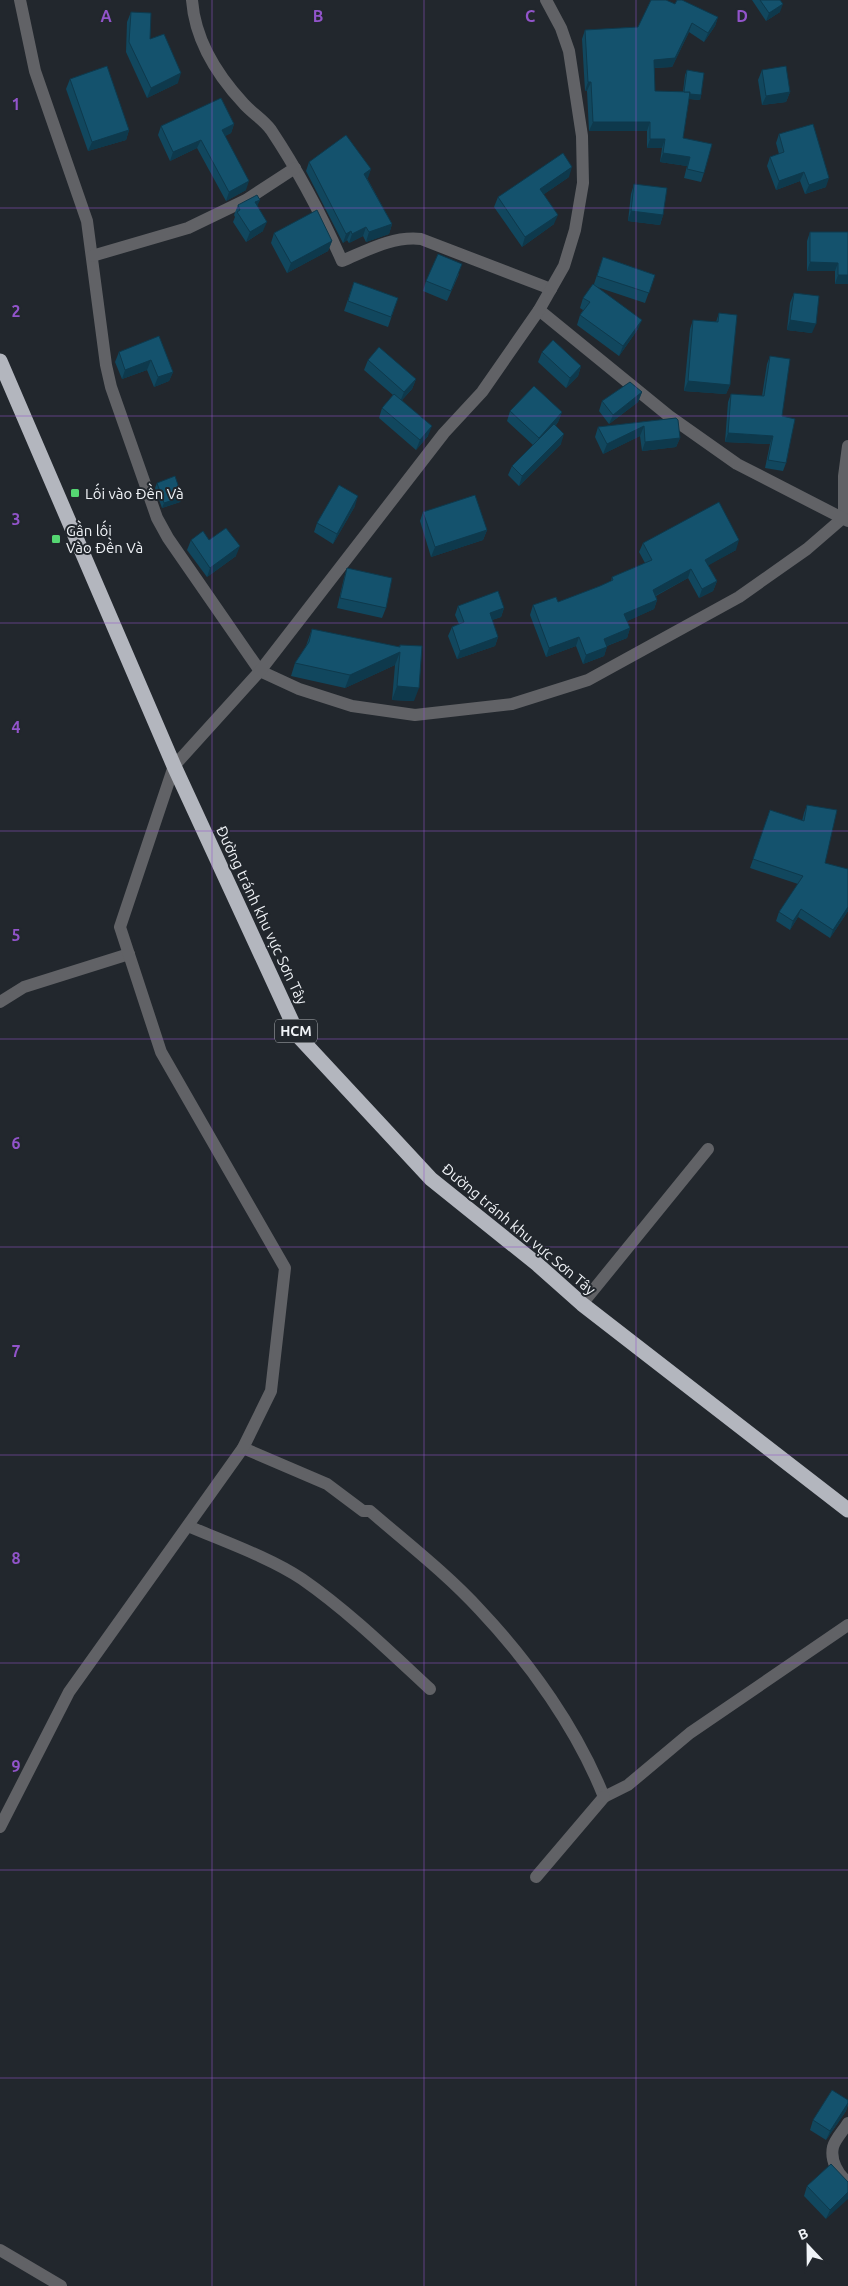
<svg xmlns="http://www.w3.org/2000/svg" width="848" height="2286" font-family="Ubuntu,sans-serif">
<rect width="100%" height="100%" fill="#22272d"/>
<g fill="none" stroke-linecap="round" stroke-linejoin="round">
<g stroke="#616266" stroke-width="12">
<path d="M 20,0 L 35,71 L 87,221 L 106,365 L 111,387 L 157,518 L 168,538 L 260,671 L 299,689 L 352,706 L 415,715 L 512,704 L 588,680 L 739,597 L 807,549 L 844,517 L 844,476 L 848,446"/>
<path d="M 192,0 C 195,40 217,75 244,104 C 252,113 264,120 271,130 C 299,172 322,216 342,261 C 368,250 392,236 421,239 L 551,289"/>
<path d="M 92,256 L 188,228 L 246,200 L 295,168"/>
<path d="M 539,310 L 669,416 L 737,464 L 848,521"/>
<path d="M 0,1002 L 24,987 L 129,954"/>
<path d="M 582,1304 L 708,1149"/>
<path d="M 243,1448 L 327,1484 L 363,1511 L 370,1511 C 407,1543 447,1574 480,1610 C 530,1663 577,1729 604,1797 L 628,1785 L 690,1733 L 848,1625"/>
<path d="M 188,1526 C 223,1541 271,1558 302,1579 C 348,1611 389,1651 430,1689"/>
<path d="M 0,1827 L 69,1692 L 243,1448 L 271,1391 L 285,1268 L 161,1052 L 120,927 L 174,766 L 260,671 L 444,433 L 482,392 L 539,310 L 564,266 L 575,230 L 583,183 L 582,136 L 569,51 L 561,28 L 546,0"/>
<path d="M 536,1877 L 604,1797"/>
<path d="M 848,2123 C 844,2130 835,2139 833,2147 C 830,2160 838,2175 848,2182"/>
<path d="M 0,2250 L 61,2286"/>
</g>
<path stroke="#b3b6be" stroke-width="15" d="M 0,361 L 174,766 L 299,1037 L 431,1179 L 537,1264 L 582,1304 L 848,1510"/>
</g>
<g fill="#11475e">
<path d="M 752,0 L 780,0 L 780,12 L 766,21 Z"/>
<path d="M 675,4 L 718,17 L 715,26 L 704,42 L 689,32 L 672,67 L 654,68 L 655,91 L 683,92 L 685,75 L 687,70 L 701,95 L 700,100 L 689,99 L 683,138 L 704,173 L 701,182 L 684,178 L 687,166 L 660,162 L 662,148 L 647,148 L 647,131 L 589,131 L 587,91 L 585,91 L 582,39 L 585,30 L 638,27 Z"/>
<path d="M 131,12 L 150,39 L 178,83 L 147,98 L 126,52 L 127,22 Z"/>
<path d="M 762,70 L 790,92 L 786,102 L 762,105 L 758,80 Z"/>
<path d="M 70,79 L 129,130 L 126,140 L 88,151 L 66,89 Z"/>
<path d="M 234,124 L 231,133 L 225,136 L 246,190 L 226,201 L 197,148 L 170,161 L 158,135 L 161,126 Z"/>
<path d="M 779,134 L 826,187 L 805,194 L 800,181 L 776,190 L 767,166 L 770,157 L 779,154 L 776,143 Z"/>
<path d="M 309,162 L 371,169 L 367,178 L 392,224 L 389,234 L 366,242 L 363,236 L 349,243 L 347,240 L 343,243 L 306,171 Z"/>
<path d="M 569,177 L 544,194 L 554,224 L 522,247 L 494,207 L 498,197 Z"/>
<path d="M 634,184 L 663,215 L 660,225 L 628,221 L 631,194 Z"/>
<path d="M 238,205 L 257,206 L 263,231 L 246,242 L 233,222 L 235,217 L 234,215 Z"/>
<path d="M 810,232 L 848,232 L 848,284 L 835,284 L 835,271 L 807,271 L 807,241 Z"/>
<path d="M 274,233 L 332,241 L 328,251 L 287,273 L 271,243 Z"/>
<path d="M 603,257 L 655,275 L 645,303 L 597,287 L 638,329 L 619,356 L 577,325 L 580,315 L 583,310 L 580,308 L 583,298 L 594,284 Z"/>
<path d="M 459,274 L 447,301 L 423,291 L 426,281 Z"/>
<path d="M 354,282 L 398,298 L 388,327 L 344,311 Z"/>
<path d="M 794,293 L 812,333 L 787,330 L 790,303 Z"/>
<path d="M 719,313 L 730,385 L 726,394 L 684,391 L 690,329 L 693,320 L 716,322 Z"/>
<path d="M 159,336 L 173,372 L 169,381 L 154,387 L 147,370 L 122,379 L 115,362 L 119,352 Z"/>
<path d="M 542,352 L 581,366 L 578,376 L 566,388 L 538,362 Z"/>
<path d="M 770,356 L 782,416 L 786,463 L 783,471 L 765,468 L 770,444 L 725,442 L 728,402 L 731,394 L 762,396 L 767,364 Z"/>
<path d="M 368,360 L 416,379 L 412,389 L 402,400 L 428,436 L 416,450 L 379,418 L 382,408 L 393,395 L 364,370 Z"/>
<path d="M 642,392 L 638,402 L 609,424 L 599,411 L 602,401 Z"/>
<path d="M 510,411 L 562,412 L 558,422 L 556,425 L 561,444 L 519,486 L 508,475 L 512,466 L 533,445 L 507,421 Z"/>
<path d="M 676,418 L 680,438 L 676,447 L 642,451 L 640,436 L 603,454 L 595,437 L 598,427 Z"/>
<path d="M 157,483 L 182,497 L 180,502 L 162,508 L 155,488 Z"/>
<path d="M 355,506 L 333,544 L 314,532 L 317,523 Z"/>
<path d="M 423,512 L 487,530 L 483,540 L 431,557 L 420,521 Z"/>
<path d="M 191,540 L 209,540 L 236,556 L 207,577 L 187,550 Z"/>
<path d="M 643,543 L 736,550 L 708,565 L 717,581 L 713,591 L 699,598 L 688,578 L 656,596 L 657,600 L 654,609 L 627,621 L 630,628 L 627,638 L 607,646 L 604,656 L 583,664 L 576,646 L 546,657 L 530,615 L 533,605 L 558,602 L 600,586 L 611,581 L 612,577 L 645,563 L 639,552 Z"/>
<path d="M 347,568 L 386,608 L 382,618 L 337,608 L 344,578 Z"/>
<path d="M 458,606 L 504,608 L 501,617 L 492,620 L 498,637 L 495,646 L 457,659 L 448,636 L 452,627 L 459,624 L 455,615 Z"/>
<path d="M 312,629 L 399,647 L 400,645 L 414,701 L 392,700 L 395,665 L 345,688 L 291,676 L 295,663 L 306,646 Z"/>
<path d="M 807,805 L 825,863 L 848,911 L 830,938 L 798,917 L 790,930 L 776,921 L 779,912 L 798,884 L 750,868 L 770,810 L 802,821 L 804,813 Z"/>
<path d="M 848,2100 L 848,2105 L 846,2111 L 826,2140 L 810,2130 L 813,2120 Z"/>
<path d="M 848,2182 L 826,2219 L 804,2196 L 807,2186 Z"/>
</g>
<g fill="#0e394c">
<path d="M 783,4 L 780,12 L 766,21 L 769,13 Z"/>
<path d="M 718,17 L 715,26 L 704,42 L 708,33 Z"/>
<path d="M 692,23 L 689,32 L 672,67 L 651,68 L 654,60 Z"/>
<path d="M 181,73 L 178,83 L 147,98 L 151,88 Z"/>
<path d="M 588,82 L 591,82 L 587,91 L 585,91 Z"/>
<path d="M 790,92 L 786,102 L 762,105 L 766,96 Z"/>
<path d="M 684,93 L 701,95 L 700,100 L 682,98 Z"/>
<path d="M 593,122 L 650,122 L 647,131 L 589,131 Z"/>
<path d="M 234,124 L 231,133 L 219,139 L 222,130 Z"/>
<path d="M 129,130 L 126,140 L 88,151 L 92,142 Z"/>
<path d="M 650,139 L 665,139 L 662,148 L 647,148 Z"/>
<path d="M 201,140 L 197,148 L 170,161 L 173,152 Z"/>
<path d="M 663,153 L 690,157 L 687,166 L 660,162 Z"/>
<path d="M 572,167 L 569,177 L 537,199 L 540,189 Z"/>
<path d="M 371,169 L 368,178 L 361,183 L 364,174 Z"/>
<path d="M 804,172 L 800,181 L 776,190 L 779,181 Z"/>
<path d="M 829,178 L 826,187 L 805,194 L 809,185 Z"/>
<path d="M 249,181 L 246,190 L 226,201 L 229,192 Z"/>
<path d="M 260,200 L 256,209 L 255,202 Z"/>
<path d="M 631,211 L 663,215 L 660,225 L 628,221 Z"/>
<path d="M 558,215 L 554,224 L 522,247 L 525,237 Z"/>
<path d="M 267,222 L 263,231 L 246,242 L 250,232 Z"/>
<path d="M 392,224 L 389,234 L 366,242 L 369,232 Z"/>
<path d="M 366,227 L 363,236 L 349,243 L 352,234 Z"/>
<path d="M 351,231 L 347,240 L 343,243 L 346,234 Z"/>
<path d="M 332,241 L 328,251 L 287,273 L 291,263 Z"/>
<path d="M 810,262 L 838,263 L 835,271 L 807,271 Z"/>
<path d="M 838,275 L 848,275 L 848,284 L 835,284 Z"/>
<path d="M 642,320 L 638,329 L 619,356 L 623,346 Z"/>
<path d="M 790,320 L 816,324 L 812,333 L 787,330 Z"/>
<path d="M 151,360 L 147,370 L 122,379 L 125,370 Z"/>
<path d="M 581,366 L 578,376 L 566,388 L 570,378 Z"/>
<path d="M 173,372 L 169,381 L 154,387 L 158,377 Z"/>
<path d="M 416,379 L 412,389 L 400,402 L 404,392 Z"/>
<path d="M 688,381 L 730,385 L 726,394 L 684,391 Z"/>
<path d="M 642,392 L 638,402 L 609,424 L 613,415 Z"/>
<path d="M 562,412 L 558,422 L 535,447 L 539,438 Z"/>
<path d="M 432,426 L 428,436 L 416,450 L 420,440 Z"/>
<path d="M 644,426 L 640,436 L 603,454 L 607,444 Z"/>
<path d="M 728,433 L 773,436 L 770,444 L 725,442 Z"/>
<path d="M 564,434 L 561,444 L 519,486 L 522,476 Z"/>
<path d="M 680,438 L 676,447 L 642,451 L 645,442 Z"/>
<path d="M 358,496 L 355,506 L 333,544 L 337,534 Z"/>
<path d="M 182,497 L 180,502 L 162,508 L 164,503 Z"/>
<path d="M 487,530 L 483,540 L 431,557 L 435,547 Z"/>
<path d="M 739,540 L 736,550 L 702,569 L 705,560 Z"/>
<path d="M 240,546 L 236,556 L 207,577 L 210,568 Z"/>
<path d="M 691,569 L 688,578 L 649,599 L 653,590 Z"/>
<path d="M 717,581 L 713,591 L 699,598 L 702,589 Z"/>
<path d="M 657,600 L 654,609 L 621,624 L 624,614 Z"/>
<path d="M 504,608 L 501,617 L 486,622 L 490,613 Z"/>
<path d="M 630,628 L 627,638 L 601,648 L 604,639 Z"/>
<path d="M 498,637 L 495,646 L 457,659 L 460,651 Z"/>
<path d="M 579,637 L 576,646 L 546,657 L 549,648 Z"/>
<path d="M 607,647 L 604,656 L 583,664 L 586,655 Z"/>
<path d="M 400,652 L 395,665 L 345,688 L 350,675 Z"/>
<path d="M 397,686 L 419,688 L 414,701 L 392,700 Z"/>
<path d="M 848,907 L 848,911 L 830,938 L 833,930 Z"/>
<path d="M 801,909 L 798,917 L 790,930 L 793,921 Z"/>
<path d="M 848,2103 L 846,2111 L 826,2140 L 830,2131 Z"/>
<path d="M 848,2192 L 848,2199 L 826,2219 L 830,2210 Z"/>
</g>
<g fill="#14526d" stroke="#0e394c">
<path d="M 651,0 L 666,0 L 675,4 L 677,0 L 682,0 L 718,17 L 708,33 L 692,23 L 675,58 L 654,60 L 655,91 L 690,92 L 683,138 L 712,144 L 704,173 L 687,169 L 690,157 L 663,153 L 665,139 L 650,139 L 650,122 L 593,122 L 591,82 L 588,82 L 585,30 L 638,27 Z"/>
<path d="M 760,0 L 780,0 L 783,4 L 769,13 Z"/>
<path d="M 131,12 L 151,13 L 150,39 L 164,34 L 181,73 L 151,88 L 129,42 Z"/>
<path d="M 107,66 L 129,130 L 92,142 L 70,79 Z"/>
<path d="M 786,66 L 790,92 L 766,96 L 762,70 Z"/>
<path d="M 687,70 L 704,73 L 701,95 L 690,94 L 690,92 L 684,92 Z"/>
<path d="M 221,98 L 234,124 L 222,130 L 249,181 L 229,192 L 201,140 L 173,152 L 161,126 Z"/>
<path d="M 813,124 L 829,178 L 809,185 L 804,172 L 779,181 L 770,157 L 784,152 L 779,134 Z"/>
<path d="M 346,135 L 371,169 L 364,174 L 392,224 L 369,232 L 366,227 L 352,234 L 351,231 L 346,234 L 309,162 Z"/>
<path d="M 563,153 L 572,167 L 540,189 L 558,215 L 525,237 L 498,197 Z"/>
<path d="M 634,184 L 667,188 L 663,215 L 631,211 Z"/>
<path d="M 257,195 L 260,200 L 255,202 L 267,222 L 250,232 L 237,212 L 240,210 L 238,205 Z"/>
<path d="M 317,210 L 332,241 L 291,263 L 274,233 Z"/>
<path d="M 810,232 L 848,232 L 848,275 L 838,275 L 838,263 L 810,262 Z"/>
<path d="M 438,254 L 462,264 L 451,291 L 426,281 Z"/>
<path d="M 603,257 L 655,275 L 649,293 L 597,276 Z"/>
<path d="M 354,282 L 398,298 L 391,317 L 348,301 Z"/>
<path d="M 593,284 L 642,320 L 623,346 L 580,315 L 590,302 L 583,298 Z"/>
<path d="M 794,293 L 819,296 L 816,324 L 790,320 Z"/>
<path d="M 719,313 L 737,315 L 730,385 L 688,381 L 693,320 L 718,322 Z"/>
<path d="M 159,336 L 173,372 L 158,377 L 151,360 L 125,370 L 119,352 Z"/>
<path d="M 553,340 L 581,366 L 570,378 L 542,352 Z"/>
<path d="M 379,347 L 416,379 L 404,392 L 368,360 Z"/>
<path d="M 770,356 L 790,359 L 782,416 L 795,419 L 786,463 L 768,460 L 773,436 L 728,433 L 731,394 L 764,396 Z"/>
<path d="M 630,382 L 642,392 L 613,415 L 602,401 Z"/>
<path d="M 534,386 L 562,412 L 539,438 L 510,411 Z"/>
<path d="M 394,394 L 432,426 L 420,440 L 382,408 Z"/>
<path d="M 676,418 L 678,420 L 680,438 L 645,442 L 644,426 L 607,444 L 598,427 Z"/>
<path d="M 554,424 L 564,434 L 522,476 L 512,466 Z"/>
<path d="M 175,476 L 182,497 L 164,503 L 157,483 Z"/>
<path d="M 339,485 L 358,496 L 337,534 L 317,523 Z"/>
<path d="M 475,495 L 487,530 L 435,547 L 423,512 Z"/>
<path d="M 719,502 L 739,540 L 705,560 L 717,581 L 702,589 L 691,569 L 653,590 L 657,600 L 624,614 L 630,628 L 604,639 L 607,647 L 586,655 L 579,637 L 549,648 L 533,605 L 556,597 L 558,602 L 600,586 L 613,580 L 612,577 L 652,560 L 643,543 Z"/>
<path d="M 226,528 L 240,546 L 210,568 L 191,540 L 203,531 L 209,540 Z"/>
<path d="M 347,568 L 392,578 L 386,608 L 340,598 Z"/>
<path d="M 498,591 L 504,608 L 490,613 L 498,637 L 460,651 L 452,627 L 464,622 L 458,606 Z"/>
<path d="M 312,629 L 400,647 L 400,645 L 422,646 L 419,688 L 397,686 L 400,652 L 350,675 L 295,663 L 309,642 Z"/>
<path d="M 807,805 L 837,810 L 825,863 L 848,869 L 848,907 L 833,930 L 801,909 L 793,921 L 779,912 L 803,876 L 753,859 L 770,810 L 804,821 Z"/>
<path d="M 832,2090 L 848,2100 L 848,2103 L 830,2131 L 813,2120 Z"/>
<path d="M 831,2164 L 848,2182 L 848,2192 L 830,2210 L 807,2186 Z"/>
</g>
<path fill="none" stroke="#9254ca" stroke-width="1" stroke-opacity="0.55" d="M 212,0 L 212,2286M 424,0 L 424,2286M 636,0 L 636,2286M 0,208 L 848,208M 0,416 L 848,416M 0,623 L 848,623M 0,831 L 848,831M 0,1039 L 848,1039M 0,1247 L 848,1247M 0,1455 L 848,1455M 0,1663 L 848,1663M 0,1870 L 848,1870M 0,2078 L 848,2078"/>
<g fill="#55d672" stroke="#22272d" stroke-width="2">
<rect x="70" y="488" width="10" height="10" rx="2.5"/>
<rect x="51" y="534" width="10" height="10" rx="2.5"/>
</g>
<g text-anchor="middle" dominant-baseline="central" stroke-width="4" stroke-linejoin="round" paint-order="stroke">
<rect fill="#22272d" stroke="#b2b6ba" stroke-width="1" x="275" y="1019.5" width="42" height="23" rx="4"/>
<g font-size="14" font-weight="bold" fill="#f0f3f7">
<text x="296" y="1031">HCM</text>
</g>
<g font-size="15" fill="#f0f3f7" stroke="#22272d" text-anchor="start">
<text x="85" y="493">Lối vào Đền Và</text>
<text x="66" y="530">Gần lối<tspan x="66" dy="17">Vào Đền Và</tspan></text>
</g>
<g font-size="15" fill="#f0f3f7" stroke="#22272d">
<text transform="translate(262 915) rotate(65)">Đường tránh khu vực Sơn Tây</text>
<text transform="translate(519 1229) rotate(40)">Đường tránh khu vực Sơn Tây</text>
</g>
</g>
<g font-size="16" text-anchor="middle" font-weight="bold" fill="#9254ca" stroke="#22272d" stroke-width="4" stroke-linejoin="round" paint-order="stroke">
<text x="106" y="22">A</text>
<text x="318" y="22">B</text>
<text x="530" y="22">C</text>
<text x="742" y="22">D</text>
<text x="16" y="110">1</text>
<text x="16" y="317">2</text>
<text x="16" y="525">3</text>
<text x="16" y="733">4</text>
<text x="16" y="941">5</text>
<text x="16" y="1149">6</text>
<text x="16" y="1357">7</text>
<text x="16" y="1564">8</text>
<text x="16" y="1772">9</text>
</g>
<g transform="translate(808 2246) rotate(338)" stroke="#22272d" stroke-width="4" paint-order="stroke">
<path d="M0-4L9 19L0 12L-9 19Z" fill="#f0f3f7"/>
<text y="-8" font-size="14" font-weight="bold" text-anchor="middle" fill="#f0f3f7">B</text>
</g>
</svg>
